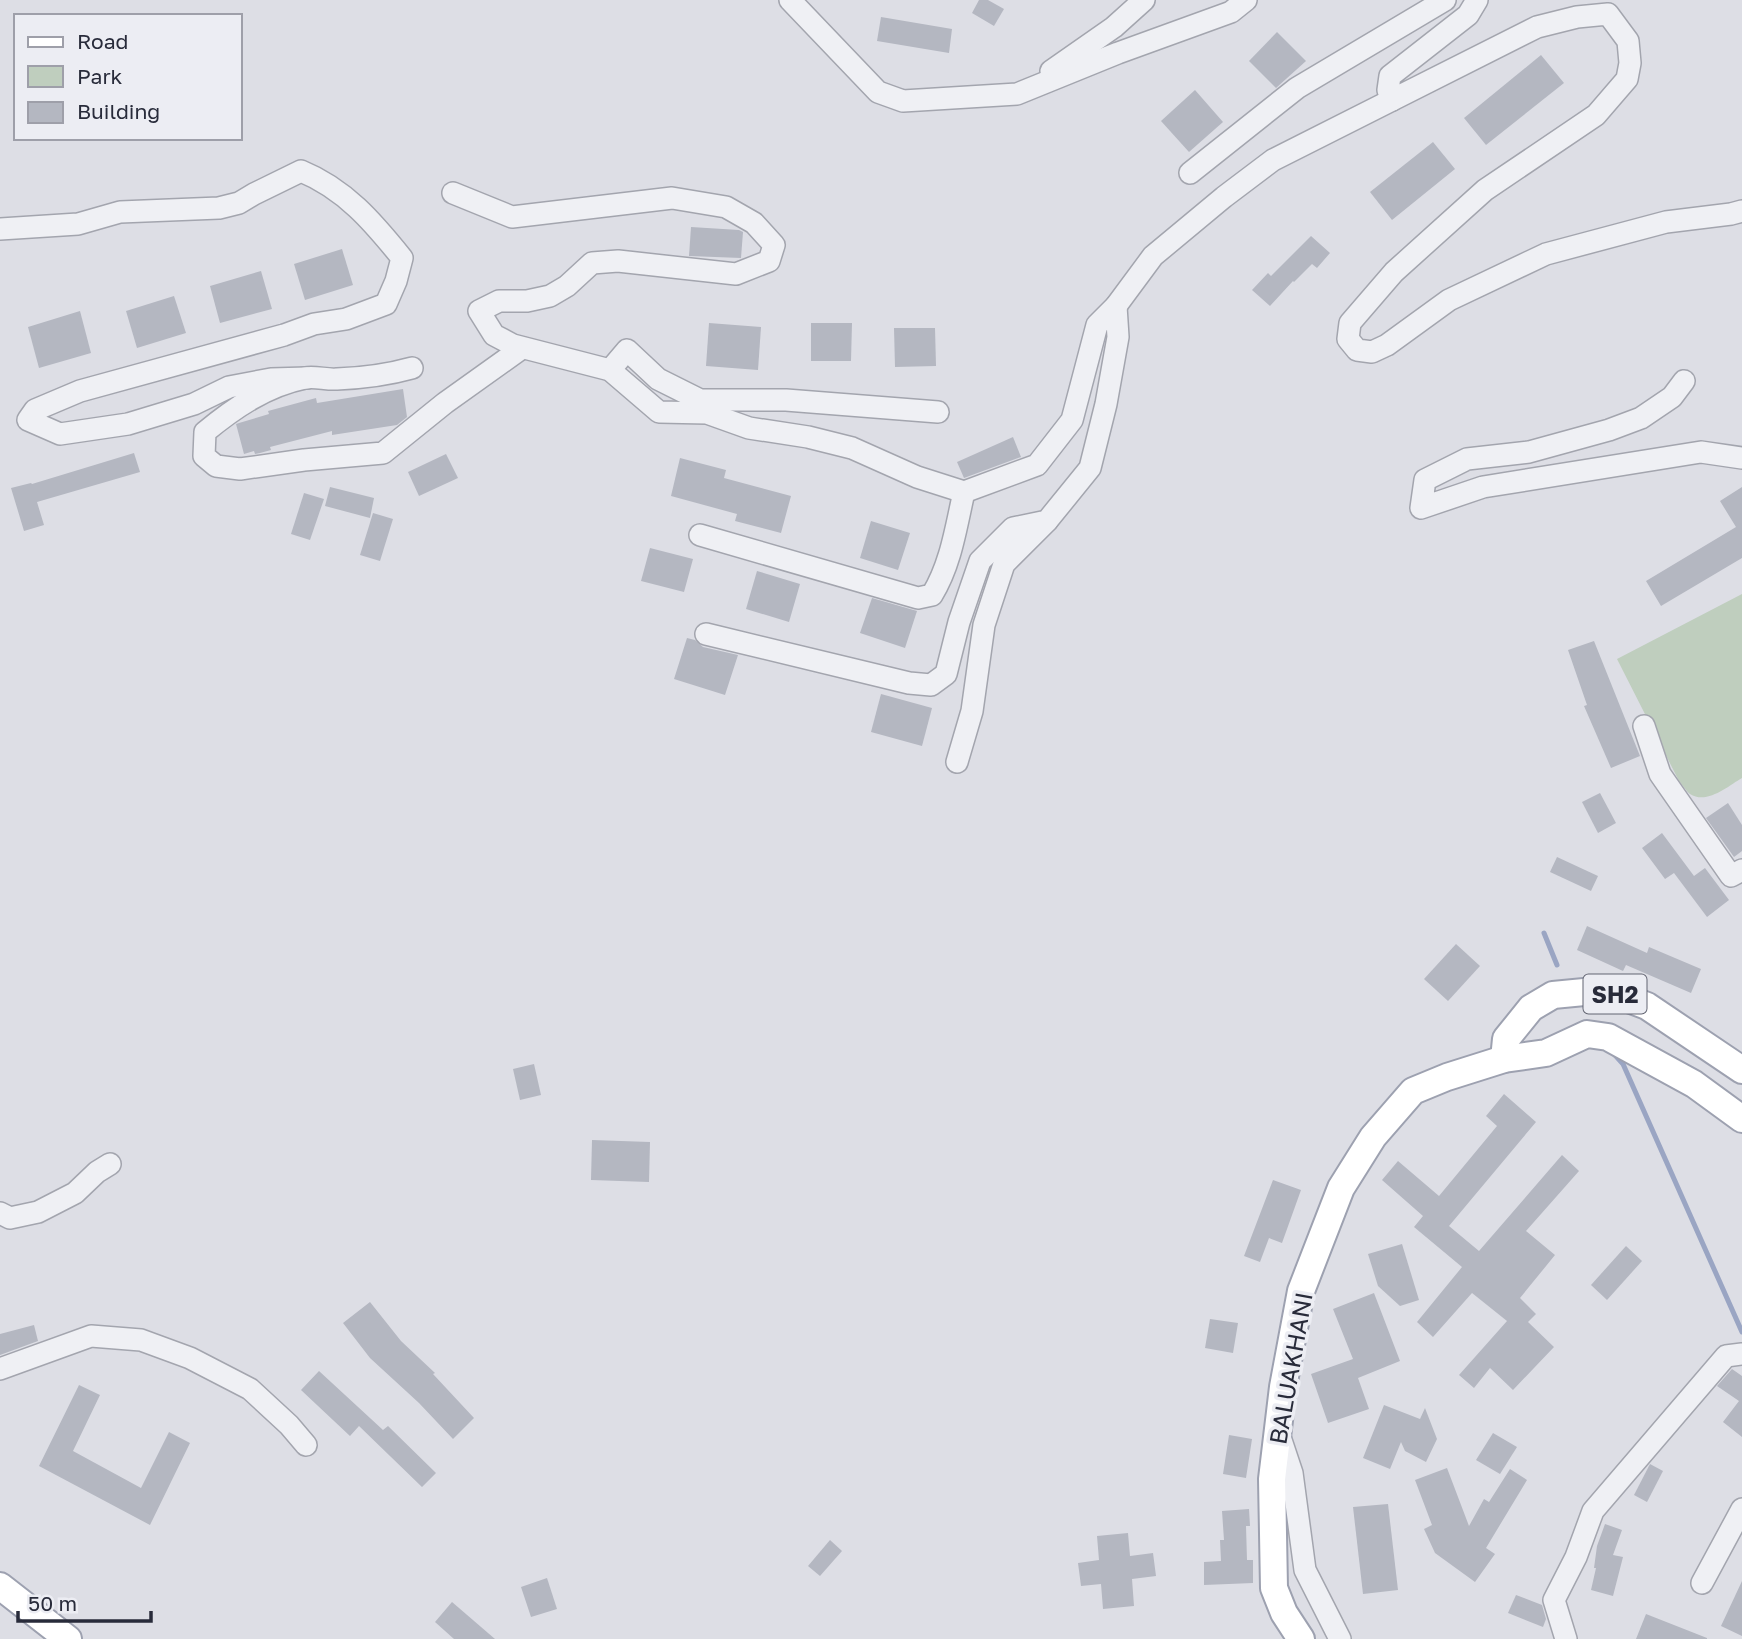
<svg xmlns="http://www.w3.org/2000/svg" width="1742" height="1639" font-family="'Golos Text',sans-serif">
<rect width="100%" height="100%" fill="#dddee5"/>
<path fill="#bfcebe" d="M 1742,594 L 1742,778 C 1728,786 1707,805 1690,794 C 1686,791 1682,784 1679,781 L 1617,659 Z"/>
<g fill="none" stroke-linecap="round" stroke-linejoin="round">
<g stroke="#9aa5c3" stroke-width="5">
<path d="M 1544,933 L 1557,965"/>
<path d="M 1614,1054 L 1623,1064 L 1742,1332"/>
</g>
</g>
<g fill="#b4b7c1">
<path d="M 979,0 L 988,0 L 1004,9 L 994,26 L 972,13 Z"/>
<path d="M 881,17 L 952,29 L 949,53 L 877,41 Z"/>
<path d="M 1277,32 L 1306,61 L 1276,88 L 1249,61 Z"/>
<path d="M 1541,55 L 1564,83 L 1486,145 L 1464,118 Z"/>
<path d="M 1195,90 L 1223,122 L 1189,152 L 1161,121 Z"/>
<path d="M 1433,142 L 1455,169 L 1392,220 L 1370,192 Z"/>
<path d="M 691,227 L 739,230 L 743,232 L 741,258 L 689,256 Z"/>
<path d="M 1311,236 L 1330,253 L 1317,268 L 1312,264 L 1294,282 L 1293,281 L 1270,306 L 1252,290 L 1268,273 L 1271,276 Z"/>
<path d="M 342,249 L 353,285 L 305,300 L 294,264 Z"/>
<path d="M 261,271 L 272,309 L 220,323 L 210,286 Z"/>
<path d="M 174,296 L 186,333 L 137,348 L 126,311 Z"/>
<path d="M 80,311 L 91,353 L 39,368 L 28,327 Z"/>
<path d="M 709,323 L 761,327 L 758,370 L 706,366 Z"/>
<path d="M 811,323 L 852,323 L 851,361 L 811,361 Z"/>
<path d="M 894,328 L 935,328 L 936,366 L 895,367 Z"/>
<path d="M 403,389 L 407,417 L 397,425 L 332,435 L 332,431 L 270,447 L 271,450 L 260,453 L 255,454 L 254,451 L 244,454 L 236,424 L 239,423 L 269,414 L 268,411 L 316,398 L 317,403 Z"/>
<path d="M 1013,437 L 1021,457 L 964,478 L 957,462 Z"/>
<path d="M 134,453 L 140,472 L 37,502 L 44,525 L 24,531 L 11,488 L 31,483 L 32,484 Z"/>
<path d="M 446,454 L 458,478 L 419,496 L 408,472 Z"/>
<path d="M 680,458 L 726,470 L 724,478 L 791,496 L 781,533 L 735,521 L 737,514 L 671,496 Z"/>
<path d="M 330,487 L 374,498 L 370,518 L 325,506 Z"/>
<path d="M 1742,487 L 1742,558 L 1661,606 L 1646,581 L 1736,527 L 1720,501 Z"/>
<path d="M 304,493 L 324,499 L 310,540 L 291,534 Z"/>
<path d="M 373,513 L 393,519 L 380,561 L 360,555 Z"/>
<path d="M 871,521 L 910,533 L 898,570 L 860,558 Z"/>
<path d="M 650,548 L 693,559 L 684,592 L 641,581 Z"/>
<path d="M 757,571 L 800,584 L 789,622 L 746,609 Z"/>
<path d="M 872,598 L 917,611 L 905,648 L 860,633 Z"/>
<path d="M 687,638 L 695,640 L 703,647 L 738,655 L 725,695 L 674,679 Z"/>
<path d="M 1594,641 L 1640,756 L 1611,768 L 1584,706 L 1587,705 L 1568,650 Z"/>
<path d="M 881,694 L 932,708 L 922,746 L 871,732 Z"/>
<path d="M 1600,793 L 1616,823 L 1598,833 L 1582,802 Z"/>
<path d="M 1728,803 L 1742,825 L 1742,851 L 1734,857 L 1706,818 Z"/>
<path d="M 1662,833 L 1694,876 L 1705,868 L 1729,900 L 1707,917 L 1674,873 L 1665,879 L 1642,848 Z"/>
<path d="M 1557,857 L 1598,876 L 1591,891 L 1550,872 Z"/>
<path d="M 1587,926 L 1647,953 L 1649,947 L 1701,969 L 1691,993 L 1626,965 L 1623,971 L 1577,950 Z"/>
<path d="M 1456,944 L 1480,966 L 1448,1001 L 1424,979 Z"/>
<path d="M 534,1064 L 541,1095 L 520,1100 L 513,1069 Z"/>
<path d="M 1504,1094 L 1536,1122 L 1449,1226 L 1479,1251 L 1562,1155 L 1579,1171 L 1526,1231 L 1555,1255 L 1520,1298 L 1536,1314 L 1528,1322 L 1554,1347 L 1513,1390 L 1490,1368 L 1474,1388 L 1459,1375 L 1507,1321 L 1472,1293 L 1433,1337 L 1417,1322 L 1462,1267 L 1414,1227 L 1423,1216 L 1382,1180 L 1398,1161 L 1439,1196 L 1497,1126 L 1486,1116 Z"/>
<path d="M 592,1140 L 650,1142 L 649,1182 L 591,1180 Z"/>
<path d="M 1273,1180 L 1301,1190 L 1282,1243 L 1269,1238 L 1260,1262 L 1244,1256 Z"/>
<path d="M 1402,1244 L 1419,1300 L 1400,1306 L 1378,1286 L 1368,1254 Z"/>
<path d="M 1626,1246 L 1642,1261 L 1607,1300 L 1591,1285 Z"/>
<path d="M 1374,1293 L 1400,1361 L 1358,1378 L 1369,1409 L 1328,1423 L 1311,1374 L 1353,1359 L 1333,1309 Z"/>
<path d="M 370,1302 L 401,1341 L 435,1373 L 433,1374 L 474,1418 L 453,1439 L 419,1403 L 370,1358 L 343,1323 Z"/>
<path d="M 1210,1319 L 1238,1323 L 1233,1353 L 1205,1348 Z"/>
<path d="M 34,1325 L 38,1341 L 0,1355 L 0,1334 Z"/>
<path d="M 1732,1369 L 1742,1376 L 1742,1437 L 1723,1422 L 1739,1401 L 1717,1386 Z"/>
<path d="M 319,1371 L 383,1430 L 388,1426 L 436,1473 L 422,1487 L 359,1426 L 350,1436 L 301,1390 Z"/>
<path d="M 79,1385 L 100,1395 L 73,1451 L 141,1488 L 169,1432 L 190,1443 L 150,1525 L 39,1466 Z"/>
<path d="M 1384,1405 L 1420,1419 L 1425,1408 L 1437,1439 L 1426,1462 L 1405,1451 L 1401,1442 L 1390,1469 L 1363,1458 Z"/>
<path d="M 1493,1433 L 1517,1447 L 1500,1474 L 1476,1460 Z"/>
<path d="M 1229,1435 L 1252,1439 L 1246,1478 L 1223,1474 Z"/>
<path d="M 1650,1464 L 1663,1471 L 1647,1502 L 1634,1495 Z"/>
<path d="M 1447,1468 L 1469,1526 L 1484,1499 L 1489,1502 L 1510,1469 L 1527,1480 L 1486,1548 L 1495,1554 L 1475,1582 L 1435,1553 L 1424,1529 L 1432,1525 L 1415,1480 Z"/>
<path d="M 1388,1504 L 1398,1590 L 1363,1594 L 1353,1507 Z"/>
<path d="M 1249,1509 L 1250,1526 L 1246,1526 L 1247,1560 L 1253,1560 L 1253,1583 L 1204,1585 L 1204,1562 L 1221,1561 L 1220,1540 L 1224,1540 L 1222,1511 Z"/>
<path d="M 1605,1524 L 1622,1530 L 1613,1555 L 1623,1557 L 1613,1596 L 1591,1590 L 1596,1568 L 1594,1568 L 1597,1546 Z"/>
<path d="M 1128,1533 L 1130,1556 L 1153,1553 L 1156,1576 L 1132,1579 L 1134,1606 L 1103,1609 L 1101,1584 L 1081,1586 L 1078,1563 L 1099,1560 L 1097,1536 Z"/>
<path d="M 830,1540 L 842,1551 L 820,1576 L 808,1566 Z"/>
<path d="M 547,1578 L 557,1609 L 531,1617 L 521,1587 Z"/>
<path d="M 1742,1581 L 1742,1636 L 1721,1626 Z"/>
<path d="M 1516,1595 L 1542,1605 L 1546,1619 L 1543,1627 L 1508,1613 Z"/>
<path d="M 452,1602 L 495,1639 L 454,1639 L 435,1622 Z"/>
<path d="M 1646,1614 L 1707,1638 L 1707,1639 L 1636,1639 Z"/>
</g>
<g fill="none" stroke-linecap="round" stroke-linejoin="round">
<g stroke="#a3a5ae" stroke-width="24">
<g id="minor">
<path d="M 790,0 L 878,92 L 903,101 L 1017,94 L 1118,53 L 1231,12 L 1246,0"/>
<path d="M 1477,0 L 1468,15 L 1390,76 L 1388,90 L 1392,100 L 1537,27 L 1577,17 L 1608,14 L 1628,41 L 1630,63 L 1627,79 L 1596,115 L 1485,190 L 1394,272 L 1350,323 L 1348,339 L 1357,350 L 1372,352 L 1387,345 L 1449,300 L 1546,254 L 1666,222 L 1731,214 L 1742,211"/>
<path d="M 1051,71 L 1114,27 L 1144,0"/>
<path d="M 1190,173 L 1297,88 L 1445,0"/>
<path d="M 453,193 L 512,217 L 672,198 L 726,207 L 754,223 L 774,245 L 769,261 L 736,274 L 618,261 L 592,263 L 567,286 L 550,296 L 527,301 L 499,301 L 479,311 L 494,335 L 513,345 L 610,370 L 659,412 L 707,413 L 749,428 L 808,437 L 852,448 L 917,477 L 964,492 L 1037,465 L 1072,420 L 1097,325 L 1116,306 L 1153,256 L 1224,197 L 1273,160 L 1392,100"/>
<path d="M 0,229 L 78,224 L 120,212 L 219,208 L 239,203 L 254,194 L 301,171 C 345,189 373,222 402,258 L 396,281 L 386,304 L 346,319 L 314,324 L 284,335 L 80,391 L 35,410 L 28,420 L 60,434 L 128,424 L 194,404 L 229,387 L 271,379 L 307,378"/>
<path d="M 412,368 C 387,375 363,378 337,379 C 327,380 315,376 305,378 C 266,386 234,408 205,432 L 204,456 L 216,466 L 240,469 L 304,460 L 383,453 L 445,403 L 522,348"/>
<path d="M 610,370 L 627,350 L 658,379 L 700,400 L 786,400 L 938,412"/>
<path d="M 1684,381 L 1672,397 L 1641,418 L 1609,430 L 1529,452 L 1467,459 L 1425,480 L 1421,508 L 1483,487 L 1701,452 L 1742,458"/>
<path d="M 700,535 L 918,598 L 932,595 C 951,564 956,527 964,492"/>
<path d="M 706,634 L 909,683 L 931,685 L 946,674 L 959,622 L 980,561 L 1013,528 L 1047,521 L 1090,468 L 1106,404 L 1118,337 L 1116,306"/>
<path d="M 1644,726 L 1660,774 L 1731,876 L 1742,870"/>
<path d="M 957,762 L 972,711 L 984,625 L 1004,564 L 1047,521"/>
<path d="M 0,1213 L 10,1218 L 38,1212 L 75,1193 L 97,1172 L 110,1164"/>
<path d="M 0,1369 L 91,1336 L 141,1340 L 190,1358 L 250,1389 L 289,1425 L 306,1445"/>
<path d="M 1278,1431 L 1292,1473 L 1305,1570 L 1340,1639"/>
<path d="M 1702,1583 L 1742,1509"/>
<path d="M 1566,1639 L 1554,1600 L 1576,1557 L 1593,1511 L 1726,1356 L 1742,1354"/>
</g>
</g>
<g stroke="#9da1b0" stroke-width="30">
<g id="major">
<path d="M 1504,1059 L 1506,1039 L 1531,1008 L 1553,995 L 1605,990 L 1647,1006 L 1742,1070"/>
<path d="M 0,1586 L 68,1639"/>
<path d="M 1301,1639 L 1284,1613 L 1274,1588 L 1272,1479 L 1283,1387 L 1301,1291 L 1341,1188 L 1373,1137 L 1413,1091 L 1447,1077 L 1504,1059 L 1546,1053 L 1587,1034 L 1608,1037 L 1694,1084 L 1742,1119"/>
</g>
</g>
<use href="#minor" stroke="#eff0f4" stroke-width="21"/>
<use href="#major" stroke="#fff" stroke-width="26"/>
</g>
<g text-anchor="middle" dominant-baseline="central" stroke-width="7" stroke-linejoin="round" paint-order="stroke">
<rect fill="#ecedf3" stroke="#636572" stroke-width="2" x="1583.5" y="974.5" width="63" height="39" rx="5"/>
<g font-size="23" font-weight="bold" fill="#282b3a">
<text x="1615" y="994">SH2</text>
</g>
<g font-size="24" fill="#282b3a" stroke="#ecedf3">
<text transform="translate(1290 1368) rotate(-80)">BALUAKHANI</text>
</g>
</g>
<rect x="14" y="14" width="228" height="126" fill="#ecedf3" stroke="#9e9fa9" stroke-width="2"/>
<rect x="28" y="37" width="35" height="10" fill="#ffffff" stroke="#9e9fa9" stroke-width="2"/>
<text x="77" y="49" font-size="21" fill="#282b3a">Road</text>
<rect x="28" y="66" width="35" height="21" fill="#bfcebe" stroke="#9e9fa9" stroke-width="2"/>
<text x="77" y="84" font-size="21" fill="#282b3a">Park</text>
<rect x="28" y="102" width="35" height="21" fill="#b4b7c1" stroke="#9e9fa9" stroke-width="2"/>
<text x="77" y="119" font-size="21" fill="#282b3a">Building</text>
<path d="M18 1611v10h133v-10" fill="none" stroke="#282b3a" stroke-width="3.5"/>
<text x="28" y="1611" font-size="21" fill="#282b3a" stroke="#ecedf3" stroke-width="5" paint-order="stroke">50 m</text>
</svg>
